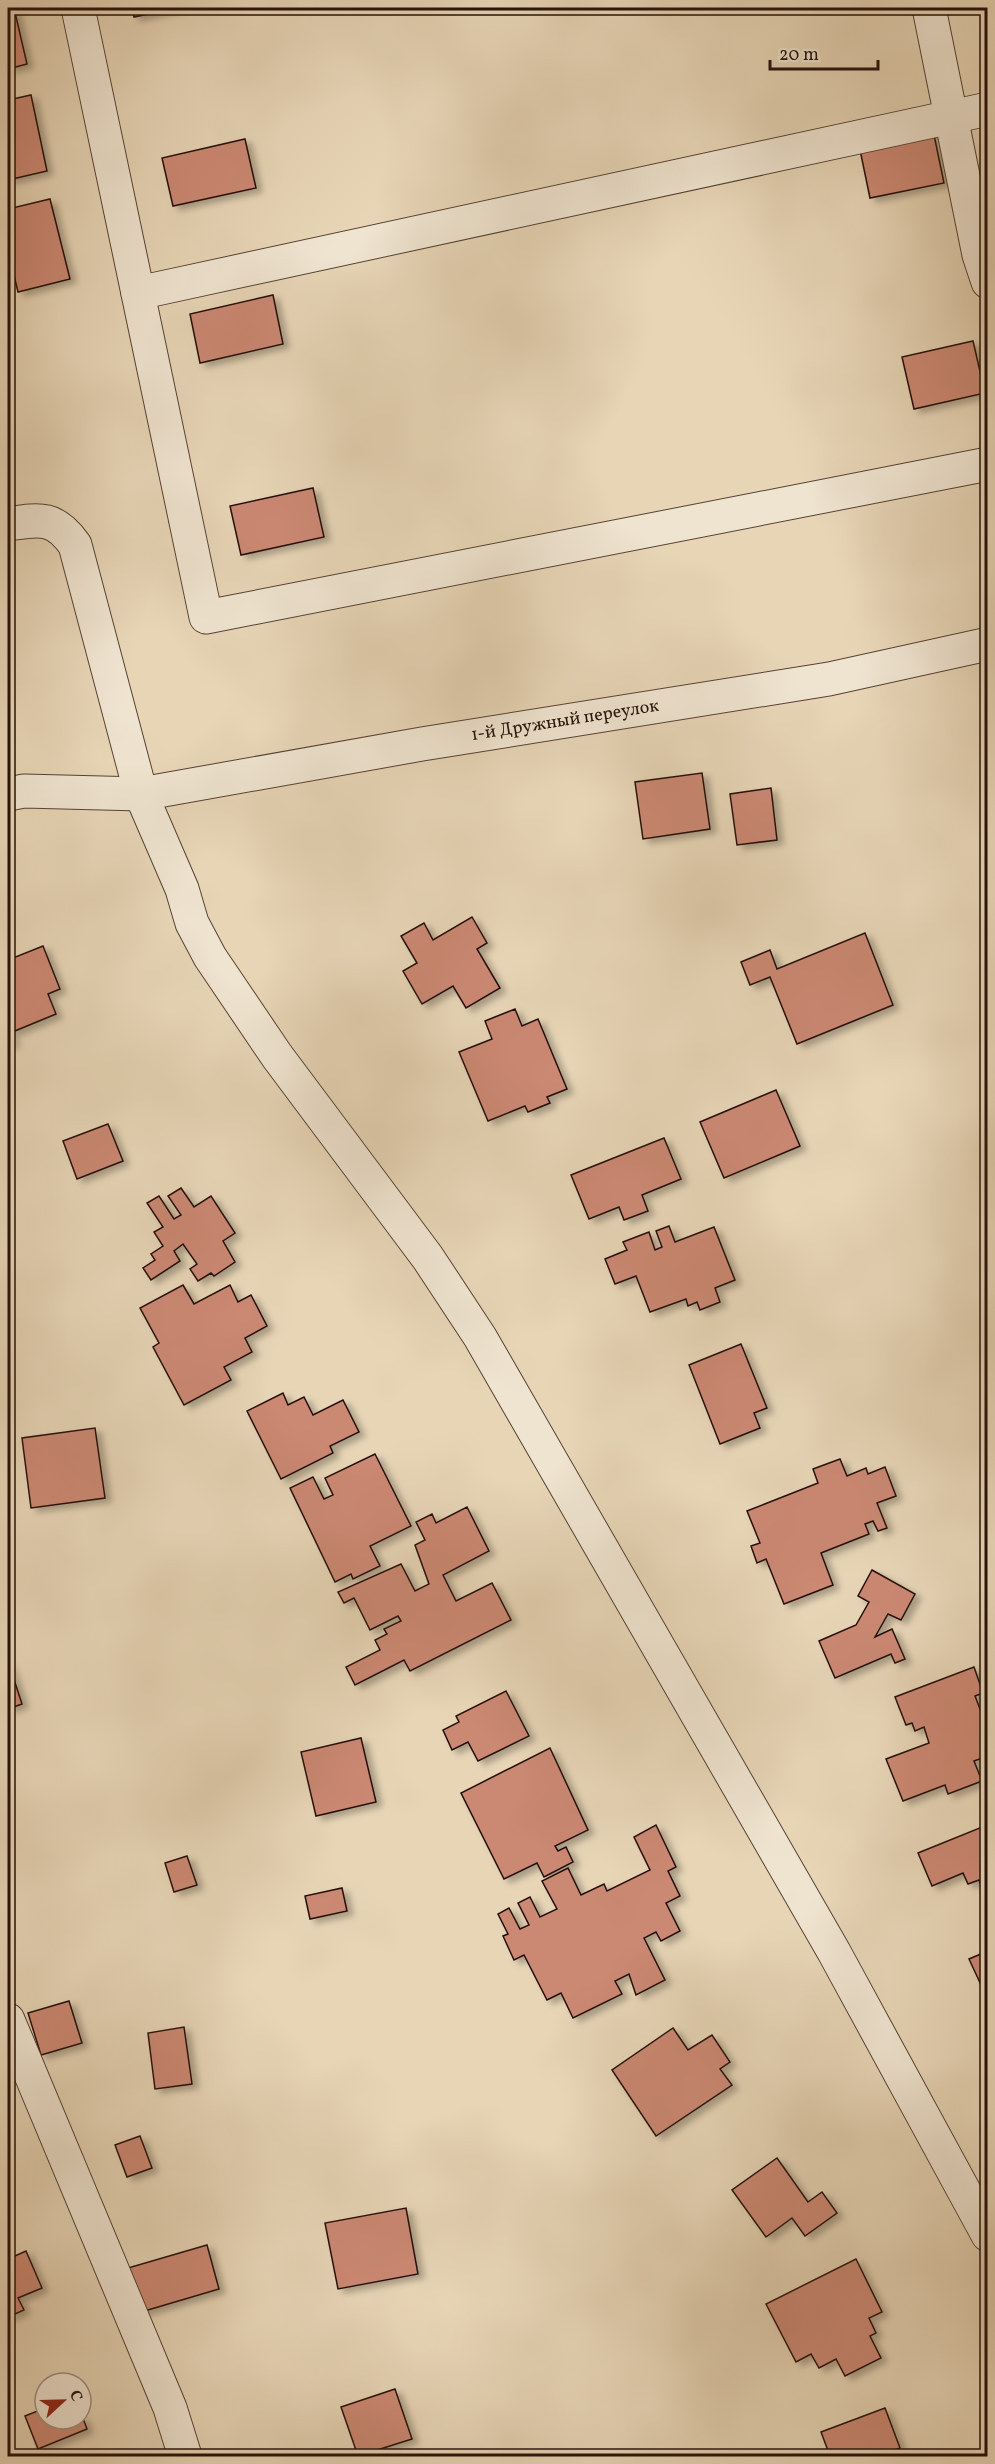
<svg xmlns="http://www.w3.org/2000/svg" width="995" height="2464" font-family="Vollkorn,serif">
<defs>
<filter id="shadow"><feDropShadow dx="6" dy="4" stdDeviation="3" flood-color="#0004"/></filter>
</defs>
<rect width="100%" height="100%" fill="#e7d5b6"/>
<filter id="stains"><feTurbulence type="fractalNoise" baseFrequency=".00333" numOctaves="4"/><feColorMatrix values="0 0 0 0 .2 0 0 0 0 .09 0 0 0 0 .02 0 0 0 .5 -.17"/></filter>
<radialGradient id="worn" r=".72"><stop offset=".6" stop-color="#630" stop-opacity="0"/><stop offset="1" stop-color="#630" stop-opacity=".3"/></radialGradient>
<g fill="#cb8873" stroke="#25110a" stroke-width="1.5" filter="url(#shadow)">
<path d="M 8,8 L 14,8 L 27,64 L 8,69 Z"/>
<path d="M 132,8 L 177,8 L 134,17 Z"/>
<path d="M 31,95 L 47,171 L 8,180 L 8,100 Z"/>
<path d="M 933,130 L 944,183 L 870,198 L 859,145 Z"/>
<path d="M 245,139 L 256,188 L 173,206 L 162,158 Z"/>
<path d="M 50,199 L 70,279 L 18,292 L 8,250 L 8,209 Z"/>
<path d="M 273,295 L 283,344 L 200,363 L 190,314 Z"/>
<path d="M 973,341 L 985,393 L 914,409 L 902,357 Z"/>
<path d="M 313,488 L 324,537 L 241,555 L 230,506 Z"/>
<path d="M 702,773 L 710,829 L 643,839 L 635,782 Z"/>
<path d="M 771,788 L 777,840 L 737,845 L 730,794 Z"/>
<path d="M 472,917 L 487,943 L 477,949 L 500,988 L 466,1008 L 453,986 L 422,1004 L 403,971 L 417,963 L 401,936 L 424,923 L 433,940 Z"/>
<path d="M 865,933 L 893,1005 L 797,1044 L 770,977 L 750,985 L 741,962 L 770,950 L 777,969 Z"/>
<path d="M 43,946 L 60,989 L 48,994 L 56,1014 L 10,1033 L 14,1042 L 8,1045 L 8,960 Z"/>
<path d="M 515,1009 L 522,1026 L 538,1019 L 567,1089 L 547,1097 L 550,1103 L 528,1112 L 525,1106 L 488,1121 L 459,1052 L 492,1039 L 485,1021 Z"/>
<path d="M 776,1090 L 800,1146 L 724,1178 L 700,1122 Z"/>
<path d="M 108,1124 L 123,1161 L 77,1179 L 63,1141 Z"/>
<path d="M 664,1138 L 681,1179 L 642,1195 L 648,1211 L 624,1220 L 619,1207 L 589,1219 L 571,1175 Z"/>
<path d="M 181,1188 L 194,1207 L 211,1196 L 235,1233 L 223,1241 L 235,1262 L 214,1276 L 211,1273 L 198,1281 L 190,1269 L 197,1264 L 183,1244 L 174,1251 L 180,1261 L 151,1280 L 143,1268 L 155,1260 L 151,1254 L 163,1246 L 154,1232 L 163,1227 L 147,1203 L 159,1196 L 174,1219 L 181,1215 L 168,1196 Z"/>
<path d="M 669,1226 L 675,1242 L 714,1227 L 735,1280 L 715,1288 L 720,1302 L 700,1310 L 697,1302 L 688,1306 L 686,1299 L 650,1312 L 636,1276 L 615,1284 L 605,1259 L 627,1250 L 623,1242 L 649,1232 L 655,1250 L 662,1247 L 656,1231 Z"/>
<path d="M 183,1285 L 194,1304 L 230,1285 L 238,1302 L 251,1295 L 267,1326 L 245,1338 L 252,1352 L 224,1367 L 231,1380 L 184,1405 L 153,1347 L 159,1343 L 140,1308 Z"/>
<path d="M 741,1344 L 767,1408 L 754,1413 L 760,1428 L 720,1444 L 689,1365 Z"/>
<path d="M 283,1393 L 288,1405 L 304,1397 L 313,1415 L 343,1400 L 359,1432 L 330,1446 L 333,1453 L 281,1479 L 247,1411 Z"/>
<path d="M 95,1428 L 105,1498 L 31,1508 L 22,1438 Z"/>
<path d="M 375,1454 L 411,1526 L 370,1546 L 380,1566 L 353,1579 L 351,1574 L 335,1582 L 290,1488 L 313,1477 L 324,1499 L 333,1495 L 325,1478 Z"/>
<path d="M 840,1459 L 847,1476 L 866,1468 L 868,1474 L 885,1467 L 896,1496 L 877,1503 L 887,1528 L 878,1531 L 873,1521 L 865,1524 L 869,1534 L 821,1553 L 833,1585 L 784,1604 L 766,1559 L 757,1563 L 751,1546 L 760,1543 L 747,1511 L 818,1483 L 813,1469 Z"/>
<path d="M 467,1507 L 489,1551 L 443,1575 L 456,1601 L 492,1583 L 511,1620 L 410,1671 L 404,1660 L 355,1685 L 346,1667 L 380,1650 L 375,1640 L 387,1634 L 384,1629 L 401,1621 L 398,1616 L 370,1630 L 354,1598 L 344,1603 L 338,1592 L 401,1564 L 415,1591 L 429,1584 L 415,1545 L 425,1540 L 416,1522 L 432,1514 L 436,1523 Z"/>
<path d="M 872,1570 L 915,1594 L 901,1620 L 888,1614 L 875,1637 L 892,1629 L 905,1659 L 895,1663 L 891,1654 L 835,1678 L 819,1641 L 856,1625 L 869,1602 L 858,1596 Z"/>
<path d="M 8,1661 L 22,1704 L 8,1709 Z"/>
<path d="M 974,1667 L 983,1693 L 975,1696 L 988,1730 L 988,1756 L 974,1761 L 982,1781 L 948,1794 L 945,1785 L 903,1801 L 886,1759 L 929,1743 L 924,1727 L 915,1731 L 912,1723 L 906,1725 L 895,1697 Z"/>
<path d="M 506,1691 L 529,1736 L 478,1761 L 468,1742 L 452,1750 L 443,1730 L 459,1722 L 456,1716 Z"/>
<path d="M 361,1738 L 376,1802 L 316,1816 L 301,1752 Z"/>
<path d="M 550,1748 L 588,1830 L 555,1846 L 558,1851 L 566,1847 L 573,1862 L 544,1877 L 537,1863 L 504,1879 L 461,1793 Z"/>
<path d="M 656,1825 L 676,1867 L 668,1871 L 680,1896 L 666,1903 L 680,1931 L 661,1941 L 656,1932 L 644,1938 L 665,1980 L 636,1995 L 629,1974 L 615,1981 L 622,1994 L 573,2018 L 561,1993 L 547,2000 L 524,1955 L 514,1960 L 503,1936 L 508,1934 L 498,1914 L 509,1908 L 520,1929 L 529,1925 L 518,1903 L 530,1897 L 540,1917 L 557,1909 L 542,1881 L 568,1868 L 581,1895 L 604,1884 L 607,1891 L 650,1870 L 634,1837 Z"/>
<path d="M 987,1825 L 988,1892 L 984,1893 L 979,1880 L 968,1884 L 963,1873 L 932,1886 L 918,1853 Z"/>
<path d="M 187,1856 L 197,1885 L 174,1892 L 165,1863 Z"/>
<path d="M 342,1888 L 347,1911 L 310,1919 L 305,1896 Z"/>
<path d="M 988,1951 L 988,2000 L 969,1959 Z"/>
<path d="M 69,2001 L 82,2043 L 41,2055 L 28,2013 Z"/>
<path d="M 184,2027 L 192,2084 L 155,2089 L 148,2033 Z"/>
<path d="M 673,2028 L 688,2050 L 712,2035 L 730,2062 L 720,2069 L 732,2085 L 656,2136 L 612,2070 Z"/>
<path d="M 140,2136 L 152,2168 L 127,2177 L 115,2145 Z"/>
<path d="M 777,2158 L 808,2202 L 822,2192 L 837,2213 L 805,2236 L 792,2218 L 766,2237 L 732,2190 Z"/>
<path d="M 406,2208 L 418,2274 L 338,2289 L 325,2223 Z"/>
<path d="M 207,2245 L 219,2289 L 141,2312 L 128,2268 Z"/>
<path d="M 26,2251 L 42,2288 L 18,2298 L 24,2310 L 8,2317 L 8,2259 Z"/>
<path d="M 856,2259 L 882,2312 L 869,2318 L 876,2333 L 870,2336 L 881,2358 L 845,2376 L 836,2359 L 819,2368 L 811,2354 L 796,2362 L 766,2304 Z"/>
<path d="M 395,2389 L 412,2439 L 358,2456 L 341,2407 Z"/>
<path d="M 45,2408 L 45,2419 L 81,2419 L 81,2413 L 87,2429 L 38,2449 L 25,2416 Z"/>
<path d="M 885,2408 L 900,2448 L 877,2456 L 830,2456 L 821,2432 Z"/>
<path d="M 626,2450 L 628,2456 L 609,2456 Z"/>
</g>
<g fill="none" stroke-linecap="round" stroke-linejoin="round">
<g stroke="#564235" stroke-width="35">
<g id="street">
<path d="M 78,8 L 206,617 L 988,464"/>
<path d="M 929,8 L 979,255 L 988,282"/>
<path d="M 138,293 L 988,109"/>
<path d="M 8,524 C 40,519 55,516 75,545 L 141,794 L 182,889 L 192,923 L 210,957 L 277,1056 L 428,1258 L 480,1337 L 834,1952 L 988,2235"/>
<path d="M 8,794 L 24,791 L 141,794 L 422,744 L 829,679 L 988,644"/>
<path d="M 8,2020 L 170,2408 L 185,2456"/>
</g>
</g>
<use href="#street" stroke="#efe4d0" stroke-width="33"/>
</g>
<g text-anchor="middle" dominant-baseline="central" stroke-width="4.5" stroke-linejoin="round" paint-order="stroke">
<g font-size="18" fill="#25110a" stroke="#efe4d0">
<text transform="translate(565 721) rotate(-9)">1-й Дружный переулок</text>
</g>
</g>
<rect width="995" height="2464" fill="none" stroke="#e7d5b6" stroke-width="30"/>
<rect x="9" y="9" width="977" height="2446" fill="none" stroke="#25110a" stroke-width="3"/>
<rect x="15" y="15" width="965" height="2434" fill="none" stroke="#25110a" stroke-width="1.5"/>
<g transform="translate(63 2401) rotate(68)"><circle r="28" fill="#efe4d0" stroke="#9e9081" stroke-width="1.5"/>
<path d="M0-4.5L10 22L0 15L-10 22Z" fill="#8f2418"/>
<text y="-9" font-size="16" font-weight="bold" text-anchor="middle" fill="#25110a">С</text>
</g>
<path d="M770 60v9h108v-9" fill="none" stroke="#25110a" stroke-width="3"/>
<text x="779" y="60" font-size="18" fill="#25110a" stroke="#efe4d0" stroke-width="4.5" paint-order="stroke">20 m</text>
<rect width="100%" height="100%" filter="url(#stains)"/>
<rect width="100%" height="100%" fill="url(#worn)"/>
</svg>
